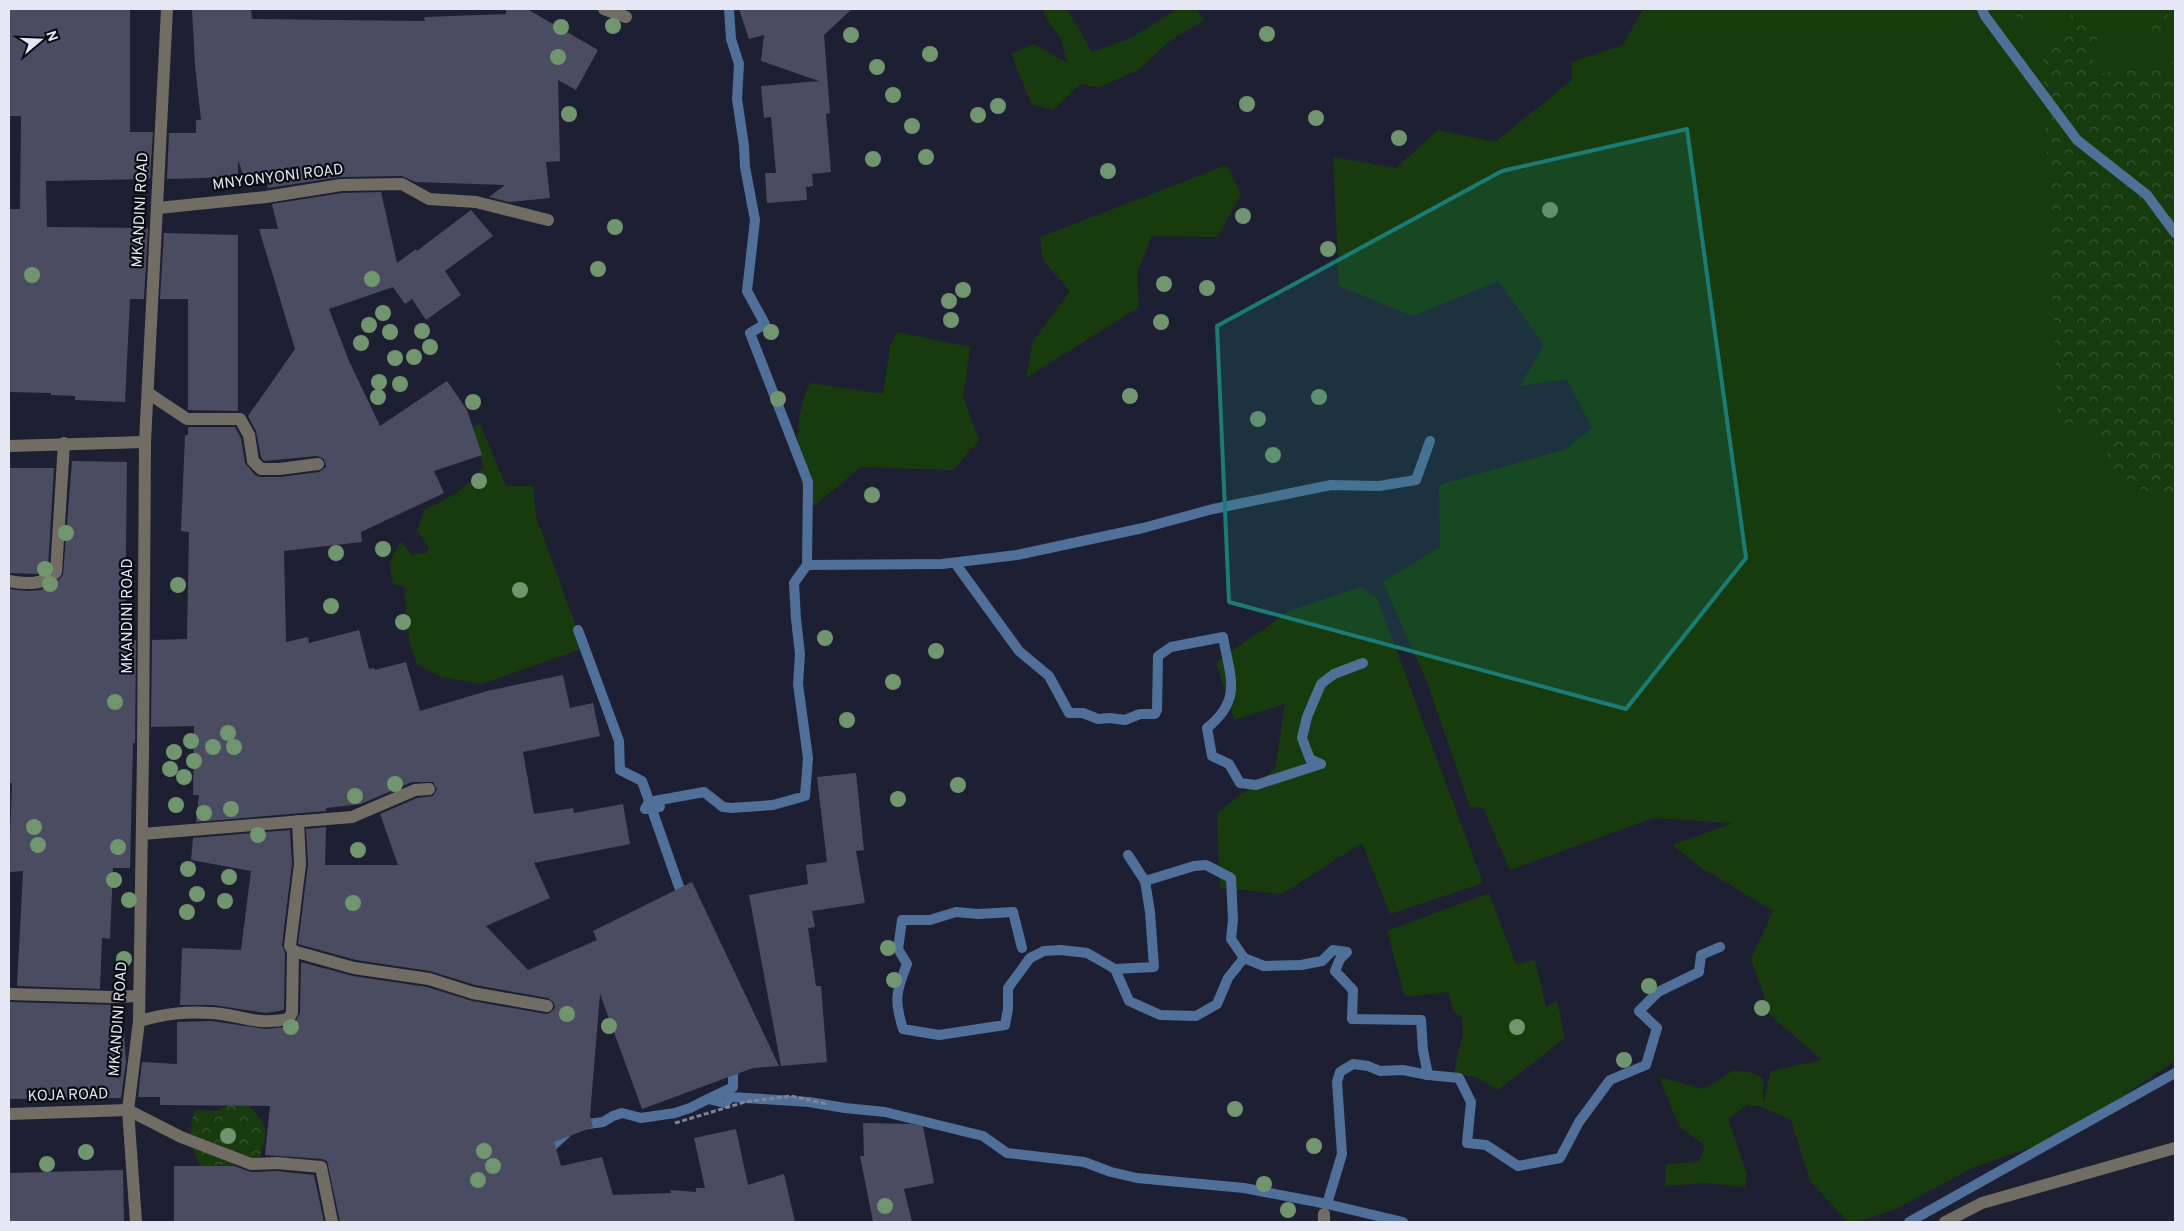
<svg xmlns="http://www.w3.org/2000/svg" width="2184" height="1231" font-family="Overpass,sans-serif">
<defs>
<pattern id="forest-crowns" width="20" height="18" patternUnits="userSpaceOnUse" patternTransform="scale(1.25)"><rect width="20" height="18" fill="#183b0e"/><path d="M2 6a3 3 0 1 1 6 0M12 15a3 3 0 1 1 6 0" fill="none" stroke="#395732"/></pattern>
</defs>
<rect width="100%" height="100%" fill="#1d2032"/>
<g fill="#183b0e">
<path d="M 1044,9 L 1067,9 L 1092,52 L 1131,38 L 1177,9 L 1195,9 L 1205,20 L 1172,39 L 1137,71 L 1099,87 L 1080,84 L 1053,110 L 1032,105 L 1011,54 L 1034,44 L 1067,63 L 1061,39 L 1044,15 Z"/>
<path d="M 1643,9 L 2175,9 L 2175,1061 L 2063,1136 L 1972,1168 L 1896,1209 L 1857,1222 L 1848,1222 L 1810,1181 L 1791,1120 L 1762,1107 L 1747,1105 L 1728,1119 L 1747,1174 L 1745,1187 L 1707,1183 L 1665,1186 L 1666,1164 L 1699,1162 L 1705,1146 L 1679,1126 L 1659,1077 L 1704,1089 L 1734,1070 L 1753,1073 L 1763,1079 L 1763,1104 L 1771,1071 L 1822,1060 L 1771,1016 L 1751,959 L 1773,911 L 1700,867 L 1672,845 L 1733,823 L 1653,818 L 1510,870 L 1483,808 L 1470,807 L 1427,682 L 1383,582 L 1440,547 L 1439,485 L 1567,449 L 1592,428 L 1567,379 L 1520,386 L 1544,345 L 1498,281 L 1413,316 L 1339,286 L 1333,157 L 1396,168 L 1438,130 L 1495,142 L 1572,80 L 1572,62 L 1623,45 Z"/>
<path d="M 1227,165 L 1241,195 L 1217,237 L 1152,236 L 1137,273 L 1139,307 L 1026,378 L 1033,341 L 1070,291 L 1043,260 L 1040,237 Z"/>
<path d="M 897,332 L 970,347 L 963,397 L 979,440 L 953,470 L 861,467 L 807,512 C 799,467 790,427 810,383 L 883,394 L 890,346 Z"/>
<path d="M 480,424 L 506,486 L 533,486 L 536,517 L 584,648 L 482,684 L 441,677 L 417,664 L 409,641 L 404,587 L 393,584 L 389,563 L 401,541 L 412,555 L 426,553 L 429,549 L 417,530 L 425,509 C 448,500 468,486 484,468 L 472,427 Z"/>
<path d="M 1361,587 L 1377,598 L 1483,883 L 1390,914 L 1362,843 L 1282,894 L 1220,888 L 1217,813 L 1275,769 L 1285,704 L 1234,720 L 1216,662 L 1289,611 Z"/>
<path d="M 1489,893 L 1516,964 L 1535,960 L 1546,1007 L 1557,1001 L 1565,1038 L 1498,1090 L 1475,1077 L 1454,1073 L 1463,1033 L 1462,1017 L 1453,1011 L 1448,992 L 1405,997 L 1387,931 Z"/>
</g>
<g fill="url(#forest-crowns)">
<path d="M 2011,9 L 2054,9 L 2022,22 Z"/>
<path d="M 2074,9 L 2079,9 L 2098,35 L 2091,74 L 2138,70 L 2175,62 L 2175,500 L 2120,483 L 2098,433 L 2058,424 L 2043,57 Z"/>
<path d="M 2150,9 L 2167,9 L 2171,35 L 2153,37 Z"/>
<path d="M 235,1101 L 246,1102 C 271,1131 269,1128 257,1164 L 201,1166 C 190,1148 188,1129 195,1110 L 216,1111 Z"/>
</g>
<g fill="none" stroke-linecap="round" stroke-linejoin="round">
<g stroke="#4f7098" stroke-width="10">
<path d="M 1982,9 L 1985,16 L 2077,140 L 2147,195 L 2175,233"/>
<path d="M 955,563 L 1019,651 L 1049,676 L 1069,713 L 1083,713 L 1098,719 L 1110,718 L 1125,720 L 1140,714 L 1155,714 L 1157,710 L 1158,656 L 1171,647 L 1223,637 C 1230,677 1243,699 1207,728 L 1212,756 L 1229,764 L 1240,783 L 1256,785 L 1321,764"/>
<path d="M 807,565 L 942,564 L 1017,555 L 1143,528 L 1213,509 L 1331,485 L 1379,486 L 1416,480 L 1430,441"/>
<path d="M 578,630 L 619,741 L 620,770 L 642,781 L 684,901"/>
<path d="M 1321,764 L 1310,759 L 1302,738 L 1307,717 L 1321,684 L 1334,674 L 1363,663"/>
<path d="M 651,804 L 660,807 L 645,809 L 649,802 L 704,792 L 723,807 L 731,808 L 773,805 L 805,796 L 808,758 L 798,684 L 800,654 L 796,619 L 794,583 L 807,565 L 808,482 L 750,333 L 765,324 L 747,291 L 755,220 L 745,167 L 744,146 L 737,99 L 739,64 L 731,39 L 729,9"/>
<path d="M 1145,881 L 1194,866 L 1206,865 L 1231,878 L 1233,920 L 1231,939 L 1244,958 L 1264,966 L 1301,965 L 1322,961 L 1333,950 L 1347,952 L 1340,959 L 1335,971 L 1353,990 L 1352,1019 L 1421,1020 L 1423,1050 L 1428,1075"/>
<path d="M 1022,948 L 1013,912 L 978,914 L 956,912 L 930,920 L 902,920 L 898,949 L 907,964 C 896,992 894,1000 903,1029 L 939,1035 L 1005,1025 L 1008,1009 L 1008,988 L 1030,958 L 1044,951 L 1061,950 L 1087,953 L 1115,969 L 1129,1001 L 1160,1015 L 1196,1016 L 1217,1004 L 1228,978 L 1244,958"/>
<path d="M 1115,969 L 1154,967 L 1150,912 L 1145,881 L 1128,855"/>
<path d="M 708,1099 L 733,1087 L 733,1066 L 729,1063"/>
<path d="M 545,1150 L 550,1148 L 574,1126 L 603,1122 L 613,1116 L 622,1113 L 641,1118 L 675,1113 L 690,1108 L 708,1099 L 725,1103 L 731,1097 L 809,1102 L 845,1108 L 885,1112 L 983,1136 L 1007,1153 L 1084,1162 L 1111,1172 L 1137,1178 L 1244,1188 L 1327,1204 L 1403,1222"/>
<path d="M 1327,1204 L 1342,1154 L 1337,1082 L 1340,1072 L 1353,1064 L 1368,1066 L 1380,1071 L 1403,1070 L 1428,1075 L 1459,1078 L 1471,1102 L 1467,1143 L 1486,1145 L 1518,1166 L 1560,1158 L 1579,1122 L 1610,1080 L 1646,1065 L 1657,1028 L 1639,1011 L 1658,992 L 1699,972 L 1701,955 L 1720,947"/>
<path d="M 1909,1222 L 2175,1073"/>
</g>
</g>
<g fill="#4a4d61">
<path d="M 9,9 L 130,9 L 130,132 L 153,132 L 150,179 L 46,181 L 47,227 L 148,228 L 144,299 L 130,299 L 125,402 L 75,400 L 75,396 L 51,395 L 51,393 L 9,392 L 9,209 L 20,209 L 21,116 L 9,116 Z"/>
<path d="M 192,9 L 251,9 L 252,19 L 425,21 L 424,17 L 506,14 L 506,9 L 527,9 L 598,50 L 576,90 L 558,80 L 560,161 L 546,162 L 550,198 L 509,202 L 489,197 L 505,185 L 415,182 L 402,176 L 340,177 L 268,188 L 266,177 L 244,177 L 238,160 L 238,177 L 167,179 L 169,133 L 196,133 L 196,120 L 201,120 L 195,65 Z"/>
<path d="M 739,9 L 852,9 L 824,35 L 830,113 L 826,114 L 831,172 L 812,174 L 813,186 L 806,187 L 807,200 L 767,203 L 765,173 L 776,173 L 771,117 L 764,118 L 761,86 L 819,81 L 761,61 L 764,35 L 749,39 Z"/>
<path d="M 381,192 L 397,263 L 416,249 L 417,251 L 471,210 L 493,236 L 445,271 L 461,295 L 426,320 L 412,299 L 405,304 L 393,287 L 329,309 L 349,361 L 380,426 L 447,381 L 467,410 L 482,455 L 434,471 L 444,493 L 361,532 L 362,542 L 284,551 L 286,642 L 308,637 L 309,643 L 359,630 L 369,669 L 374,668 L 375,670 L 406,662 L 420,711 L 487,691 L 563,675 L 570,708 L 593,703 L 600,736 L 523,752 L 534,814 L 573,808 L 574,813 L 623,804 L 630,844 L 534,863 L 550,898 L 486,926 L 528,970 L 597,940 L 593,931 L 692,882 L 779,1066 L 753,1068 L 642,1109 L 600,994 L 590,1116 L 593,1127 L 554,1142 L 561,1166 L 602,1157 L 613,1195 L 671,1193 L 670,1190 L 696,1192 L 696,1188 L 705,1188 L 694,1138 L 736,1129 L 748,1185 L 784,1174 L 795,1222 L 340,1222 L 327,1161 L 322,1159 L 265,1155 L 270,1106 L 160,1105 L 160,1097 L 138,1097 L 142,1062 L 177,1064 L 177,1022 L 211,1021 L 266,1029 L 293,1026 L 300,1013 L 301,962 L 353,976 L 427,987 L 472,1001 L 546,1014 L 550,1013 L 555,1008 L 554,1003 L 548,998 L 475,985 L 430,971 L 356,960 L 298,944 L 308,865 L 306,829 L 326,827 L 325,865 L 398,865 L 380,814 L 417,798 L 433,796 L 437,789 L 433,782 L 412,782 L 361,804 L 326,808 L 326,811 L 196,822 L 199,795 L 193,795 L 194,726 L 151,727 L 152,640 L 187,639 L 189,532 L 181,531 L 185,435 L 188,435 L 188,427 L 235,427 L 241,438 L 245,463 L 255,475 L 260,477 L 280,477 L 319,472 L 326,467 L 324,459 L 317,456 L 264,461 L 261,457 L 256,431 L 248,416 L 295,349 L 259,229 L 278,229 L 272,204 L 342,193 Z"/>
<path d="M 164,233 L 238,235 L 238,411 L 188,410 L 188,299 L 160,299 Z"/>
<path d="M 72,461 L 127,462 L 125,636 L 128,636 L 129,640 L 136,640 L 135,743 L 133,743 L 130,868 L 113,868 L 110,939 L 102,938 L 100,989 L 17,986 L 23,871 L 9,872 L 12,783 L 9,783 L 9,589 L 27,591 L 41,590 L 55,583 L 63,575 Z"/>
<path d="M 9,468 L 54,468 L 48,568 L 37,574 L 9,573 Z"/>
<path d="M 856,773 L 864,850 L 856,851 L 865,903 L 812,911 L 815,927 L 808,928 L 816,986 L 821,986 L 827,1062 L 781,1066 L 749,895 L 808,884 L 806,865 L 827,862 L 817,777 Z"/>
<path d="M 290,830 L 292,864 L 282,945 L 285,953 L 284,1010 L 266,1013 L 213,1005 L 180,1005 L 182,948 L 241,950 L 251,871 L 191,860 L 193,838 Z"/>
<path d="M 9,1002 L 116,1005 L 116,1032 L 124,1032 L 126,1062 L 121,1098 L 9,1099 Z"/>
<path d="M 863,1123 L 911,1124 L 923,1126 L 934,1183 L 904,1189 L 912,1222 L 873,1222 L 860,1156 L 864,1156 Z"/>
<path d="M 174,1166 L 234,1166 L 251,1172 L 277,1171 L 314,1175 L 324,1222 L 174,1222 Z"/>
<path d="M 123,1170 L 124,1222 L 9,1222 L 9,1173 Z"/>
</g>
<g fill="none" stroke-linecap="round" stroke-linejoin="round">
<path stroke="#818493" stroke-width="3" stroke-dasharray="5 2.5" stroke-linecap="butt" d="M 675,1123 L 745,1102 L 791,1096 L 827,1104"/>
<g stroke="#726d64" stroke-width="12">
<path d="M 604,9 L 626,17"/>
<path d="M 158,208 L 266,197 L 341,185 L 402,184 L 429,199 L 476,202 L 548,220"/>
<path d="M 148,393 L 187,419 L 240,419 L 249,435 L 253,461 L 261,469 L 279,469 L 318,464"/>
<path d="M 9,446 L 145,442"/>
<path d="M 9,581 C 27,584 41,586 56,572 L 64,443"/>
<path d="M 142,834 L 352,817 L 415,790 L 429,789"/>
<path d="M 293,951 L 354,968 L 429,979 L 473,993 L 547,1006"/>
<path d="M 9,994 L 112,997 L 139,996"/>
<path d="M 139,1021 C 165,1014 184,1011 212,1013 C 242,1015 255,1026 288,1019 L 292,1013 L 293,951 L 290,946 L 300,864 L 298,821"/>
<path d="M 9,1114 L 128,1110 L 181,1137 L 251,1164 L 277,1163 L 321,1167 L 332,1222"/>
<path d="M 1324,1214 L 1324,1222"/>
<path d="M 136,1222 L 128,1110 L 139,1021 L 143,754 L 145,442 L 167,9"/>
<path d="M 1945,1222 L 1982,1203 L 2175,1148"/>
</g>
</g>
<g fill="#70966f">
<circle cx="613" cy="26" r="8"/>
<circle cx="561" cy="27" r="8"/>
<circle cx="1267" cy="34" r="8"/>
<circle cx="851" cy="35" r="8"/>
<circle cx="930" cy="54" r="8"/>
<circle cx="558" cy="57" r="8"/>
<circle cx="877" cy="67" r="8"/>
<circle cx="893" cy="95" r="8"/>
<circle cx="1247" cy="104" r="8"/>
<circle cx="998" cy="106" r="8"/>
<circle cx="569" cy="114" r="8"/>
<circle cx="978" cy="115" r="8"/>
<circle cx="1316" cy="118" r="8"/>
<circle cx="912" cy="126" r="8"/>
<circle cx="1399" cy="138" r="8"/>
<circle cx="926" cy="157" r="8"/>
<circle cx="873" cy="159" r="8"/>
<circle cx="1108" cy="171" r="8"/>
<circle cx="1550" cy="210" r="8"/>
<circle cx="1243" cy="216" r="8"/>
<circle cx="615" cy="227" r="8"/>
<circle cx="1328" cy="249" r="8"/>
<circle cx="598" cy="269" r="8"/>
<circle cx="32" cy="275" r="8"/>
<circle cx="372" cy="279" r="8"/>
<circle cx="1164" cy="284" r="8"/>
<circle cx="1207" cy="288" r="8"/>
<circle cx="963" cy="290" r="8"/>
<circle cx="949" cy="301" r="8"/>
<circle cx="383" cy="313" r="8"/>
<circle cx="951" cy="320" r="8"/>
<circle cx="1161" cy="322" r="8"/>
<circle cx="369" cy="325" r="8"/>
<circle cx="422" cy="331" r="8"/>
<circle cx="390" cy="332" r="8"/>
<circle cx="771" cy="332" r="8"/>
<circle cx="361" cy="343" r="8"/>
<circle cx="430" cy="347" r="8"/>
<circle cx="414" cy="357" r="8"/>
<circle cx="395" cy="358" r="8"/>
<circle cx="379" cy="382" r="8"/>
<circle cx="400" cy="384" r="8"/>
<circle cx="1130" cy="396" r="8"/>
<circle cx="378" cy="397" r="8"/>
<circle cx="1319" cy="397" r="8"/>
<circle cx="778" cy="399" r="8"/>
<circle cx="473" cy="402" r="8"/>
<circle cx="1258" cy="419" r="8"/>
<circle cx="1273" cy="455" r="8"/>
<circle cx="479" cy="481" r="8"/>
<circle cx="872" cy="495" r="8"/>
<circle cx="66" cy="533" r="8"/>
<circle cx="383" cy="549" r="8"/>
<circle cx="336" cy="553" r="8"/>
<circle cx="45" cy="569" r="8"/>
<circle cx="50" cy="584" r="8"/>
<circle cx="178" cy="585" r="8"/>
<circle cx="520" cy="590" r="8"/>
<circle cx="331" cy="606" r="8"/>
<circle cx="403" cy="622" r="8"/>
<circle cx="825" cy="638" r="8"/>
<circle cx="936" cy="651" r="8"/>
<circle cx="893" cy="682" r="8"/>
<circle cx="115" cy="702" r="8"/>
<circle cx="847" cy="720" r="8"/>
<circle cx="228" cy="733" r="8"/>
<circle cx="191" cy="741" r="8"/>
<circle cx="213" cy="747" r="8"/>
<circle cx="234" cy="747" r="8"/>
<circle cx="174" cy="752" r="8"/>
<circle cx="194" cy="761" r="8"/>
<circle cx="170" cy="769" r="8"/>
<circle cx="184" cy="777" r="8"/>
<circle cx="395" cy="784" r="8"/>
<circle cx="958" cy="785" r="8"/>
<circle cx="355" cy="796" r="8"/>
<circle cx="898" cy="799" r="8"/>
<circle cx="176" cy="805" r="8"/>
<circle cx="231" cy="809" r="8"/>
<circle cx="204" cy="813" r="8"/>
<circle cx="34" cy="827" r="8"/>
<circle cx="258" cy="835" r="8"/>
<circle cx="38" cy="845" r="8"/>
<circle cx="118" cy="847" r="8"/>
<circle cx="358" cy="850" r="8"/>
<circle cx="188" cy="869" r="8"/>
<circle cx="229" cy="877" r="8"/>
<circle cx="114" cy="880" r="8"/>
<circle cx="197" cy="894" r="8"/>
<circle cx="129" cy="900" r="8"/>
<circle cx="225" cy="901" r="8"/>
<circle cx="353" cy="903" r="8"/>
<circle cx="187" cy="912" r="8"/>
<circle cx="888" cy="948" r="8"/>
<circle cx="124" cy="959" r="8"/>
<circle cx="894" cy="980" r="8"/>
<circle cx="1649" cy="986" r="8"/>
<circle cx="1762" cy="1008" r="8"/>
<circle cx="567" cy="1014" r="8"/>
<circle cx="609" cy="1026" r="8"/>
<circle cx="291" cy="1027" r="8"/>
<circle cx="1517" cy="1027" r="8"/>
<circle cx="1624" cy="1060" r="8"/>
<circle cx="1235" cy="1109" r="8"/>
<circle cx="228" cy="1136" r="8"/>
<circle cx="1314" cy="1146" r="8"/>
<circle cx="484" cy="1151" r="8"/>
<circle cx="86" cy="1152" r="8"/>
<circle cx="47" cy="1164" r="8"/>
<circle cx="493" cy="1166" r="8"/>
<circle cx="478" cy="1180" r="8"/>
<circle cx="1264" cy="1184" r="8"/>
<circle cx="885" cy="1206" r="8"/>
<circle cx="1288" cy="1210" r="8"/>
</g>
<path fill="#1a7c75" fill-opacity="0.2" stroke="#1a7c75" stroke-width="4" stroke-linejoin="round" d="M 1687,129 L 1746,558 L 1626,709 L 1229,602 L 1217,326 L 1502,171 Z"/>
<g text-anchor="middle" dominant-baseline="central" stroke-width="4.5" stroke-linejoin="round" paint-order="stroke">
<g font-size="15" fill="#e5e7f4" stroke="#090a12">
<text transform="translate(278 178) rotate(-7)">MNYONYONI ROAD</text>
<text transform="translate(141 210) rotate(-87)">MKANDINI ROAD</text>
<text transform="translate(128 616) rotate(-90)">MKANDINI ROAD</text>
<text transform="translate(119 1019) rotate(-86)">MKANDINI ROAD</text>
<text transform="translate(68 1096) rotate(-2)">KOJA ROAD</text>
</g>
</g>
<rect width="2184" height="1231" fill="none" stroke="#e5e7f4" stroke-width="20"/>
<g transform="translate(40 40) rotate(71)" stroke="#090a12" stroke-width="4" paint-order="stroke">
<path d="M0-4L9 19L0 12L-9 19Z" fill="#e5e7f4"/>
<text y="-8" font-size="14" font-weight="bold" text-anchor="middle" fill="#e5e7f4">N</text>
</g>
</svg>
